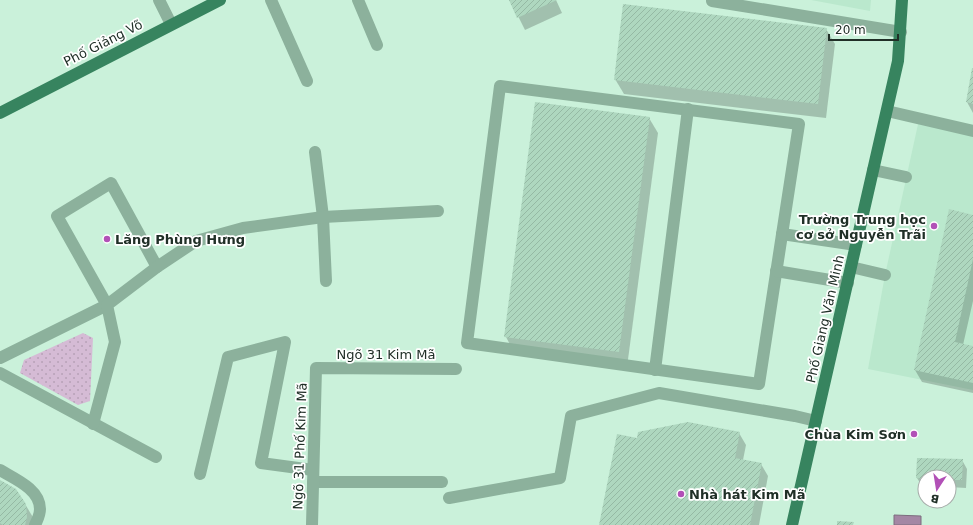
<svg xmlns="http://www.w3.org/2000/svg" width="973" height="525" font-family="'DejaVu Sans',sans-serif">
<defs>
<pattern id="green-dots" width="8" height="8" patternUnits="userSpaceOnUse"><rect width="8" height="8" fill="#d5bbd5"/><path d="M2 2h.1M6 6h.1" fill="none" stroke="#b7a1b7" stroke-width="1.8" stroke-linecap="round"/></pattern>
<pattern id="building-hatch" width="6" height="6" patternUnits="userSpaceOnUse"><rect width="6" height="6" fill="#aed7bf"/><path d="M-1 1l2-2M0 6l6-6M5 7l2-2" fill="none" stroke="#95b9a4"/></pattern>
</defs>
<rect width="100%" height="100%" fill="#caf1da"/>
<g fill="#bae8cd">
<path d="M 811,0 L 871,0 L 870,11 Z"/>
<path d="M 920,115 L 973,127 L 973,390 L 868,369 L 885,275 Z"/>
</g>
<path fill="url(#green-dots)" d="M 83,333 L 93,338 L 90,401 L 78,405 L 20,373 L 24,360 Z"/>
<path fill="#a487a4" stroke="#7c6d7e" d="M 894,515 L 921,516 L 921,525 L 894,525 Z"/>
<g fill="#0003">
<path d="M 510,0 L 556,0 L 562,13 L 525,30 Z"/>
<path d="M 826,29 L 835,44 L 826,118 L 624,94 L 615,79 Z"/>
<path d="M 973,70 L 973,113 L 967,102 Z"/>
<path d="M 649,118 L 658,133 L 627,367 L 514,352 L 506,337 Z"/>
<path d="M 973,216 L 973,301 L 963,345 L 973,347 L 973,393 L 922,382 L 915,370 Z"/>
<path d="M 739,433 L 746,445 L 743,460 L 761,464 L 768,476 L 759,525 L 600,525 L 638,439 Z"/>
<path d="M 918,459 L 962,460 L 967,469 L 966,488 L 949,487 L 949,477 L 925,477 L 925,487 L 922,486 L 917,478 Z"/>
<path d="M 0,481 L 25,504 L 34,519 L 34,525 L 0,525 Z"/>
</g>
<g fill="url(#building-hatch)">
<path d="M 509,0 L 557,0 L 517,18 Z"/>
<path d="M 623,4 L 827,28 L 818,104 L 614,80 Z"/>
<path d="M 972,68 L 973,68 L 973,104 L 966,102 Z"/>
<path d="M 535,102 L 650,117 L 619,352 L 504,337 Z"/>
<path d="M 949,209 L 973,215 L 973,259 L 955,342 L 973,346 L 973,383 L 914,370 Z"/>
<path d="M 688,422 L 740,432 L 735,458 L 762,463 L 750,525 L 599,525 L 617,434 L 637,438 L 638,432 Z"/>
<path d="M 917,458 L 963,459 L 962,480 L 949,480 L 949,477 L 925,477 L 925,479 L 916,478 Z"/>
<path d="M 0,480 L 16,489 L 26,504 L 27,517 L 25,525 L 3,525 L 0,523 Z"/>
<path d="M 837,521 L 854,522 L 853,525 L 837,525 Z"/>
</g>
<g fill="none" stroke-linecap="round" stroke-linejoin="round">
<g stroke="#8cb19c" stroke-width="12">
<path d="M 159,0 L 171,24"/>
<path d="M 271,0 L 307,81"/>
<path d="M 358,0 L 377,45"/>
<path d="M 712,1 L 901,32"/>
<path d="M 500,86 L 799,124 L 759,384 L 467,343 Z"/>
<path d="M 887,111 L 973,131"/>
<path d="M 315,152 L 323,217 L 326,281"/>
<path d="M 873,170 L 906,177"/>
<path d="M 782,234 L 856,245"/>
<path d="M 851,267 L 885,275"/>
<path d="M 776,271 L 848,283"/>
<path d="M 0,358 L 107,305 L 57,216 L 111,183 L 157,267"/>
<path d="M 655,370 L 688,109"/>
<path d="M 0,373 L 156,457"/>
<path d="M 93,424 L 115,342 L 107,305 L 157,267 L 196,241 L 243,228 L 323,217 L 438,211"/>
<path d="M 0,470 C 15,479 40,489 40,509 C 40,514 37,521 35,525"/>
<path d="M 200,474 L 228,357 L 285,342 L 261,463 L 313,470"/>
<path d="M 313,482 L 442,482"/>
<path d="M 449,498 L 560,478 L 571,416 L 659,393 L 795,416 L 816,421"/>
<path d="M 312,525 L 316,368 L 456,369"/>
</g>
<g stroke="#37845f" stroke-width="12">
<path d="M 0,113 L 220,0"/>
<path d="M 792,525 L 898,61 L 902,0"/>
</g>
</g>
<g fill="#b250b7" stroke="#fff" stroke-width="1.5">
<circle cx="934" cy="226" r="4"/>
<circle cx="107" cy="239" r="4"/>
<circle cx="914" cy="434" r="4"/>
<circle cx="681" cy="494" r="4"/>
</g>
<g text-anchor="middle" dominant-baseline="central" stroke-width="3.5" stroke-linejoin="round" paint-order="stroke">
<g font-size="13" fill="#202f27" stroke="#fff">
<text transform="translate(103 43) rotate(-27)">Phố Giảng Võ</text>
<text transform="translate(825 319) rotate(-77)">Phố Giang Văn Minh</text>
<text x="386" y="354">Ngõ 31 Kim Mã</text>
<text transform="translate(300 446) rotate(-88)">Ngõ 31 Phố Kim Mã</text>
</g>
<g font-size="13" font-weight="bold" fill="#202f27" stroke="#fff" text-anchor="end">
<text x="926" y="219">Trường Trung học<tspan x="926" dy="15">cơ sở Nguyễn Trãi</tspan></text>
<text x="115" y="239" text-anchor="start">Lăng Phùng Hưng</text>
<text x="906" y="434">Chùa Kim Sơn</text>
<text x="689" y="494" text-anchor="start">Nhà hát Kim Mã</text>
</g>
</g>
<g transform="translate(937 489) rotate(192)"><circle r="19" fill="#ffffff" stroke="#a6aca9"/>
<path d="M0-3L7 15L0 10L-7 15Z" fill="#b250b7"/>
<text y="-6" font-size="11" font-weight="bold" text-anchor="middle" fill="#202f27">B</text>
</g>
<path d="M829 34v6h69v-6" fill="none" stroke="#202f27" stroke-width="2"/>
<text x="835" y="34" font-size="12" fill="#202f27" stroke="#ffffff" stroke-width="3" paint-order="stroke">20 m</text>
</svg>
